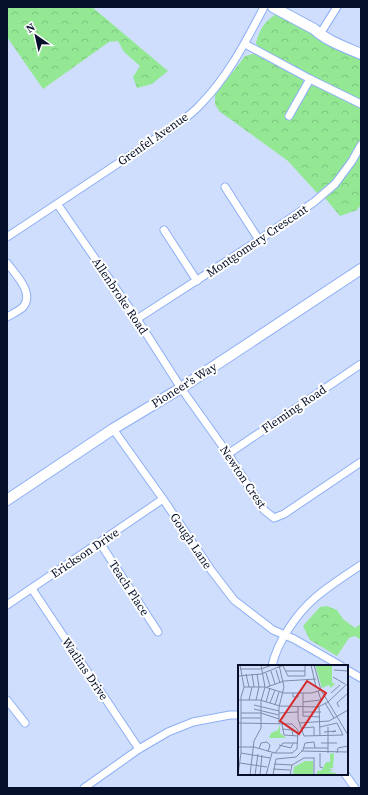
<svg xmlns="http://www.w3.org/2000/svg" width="368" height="795" font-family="'Source Serif 4',serif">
<defs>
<pattern id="forest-crowns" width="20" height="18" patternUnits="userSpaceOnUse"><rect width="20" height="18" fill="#94e894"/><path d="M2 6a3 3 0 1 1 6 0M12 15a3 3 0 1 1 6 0" fill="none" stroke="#7ec680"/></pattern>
</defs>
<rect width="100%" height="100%" fill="#cfdefc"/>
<g fill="url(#forest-crowns)">
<path d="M 10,7 L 92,7 L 168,71 L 152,84 L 137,88 L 133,77 L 140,66 L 124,52 L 118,41 L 109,42 L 43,89 L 7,37 L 7,9 Z"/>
<path d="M 276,14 L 361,56 L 361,101 L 258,48 L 256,43 C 259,30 265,21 276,14 Z"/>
<path d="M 257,53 L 302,78 L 304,83 L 288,119 L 292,119 L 298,104 L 309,87 L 317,84 L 361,106 L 361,139 L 335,179 L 317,193 L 288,161 L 219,111 L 215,104 L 215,95 L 245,56 Z"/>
<path d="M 361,150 L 361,205 L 357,210 L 340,216 L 325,198 L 354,165 Z"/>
<path d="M 327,606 L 337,610 L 343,619 L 355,628 L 361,624 L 361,640 L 355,636 L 349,638 L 337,656 L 310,640 L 303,626 L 320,607 Z"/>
</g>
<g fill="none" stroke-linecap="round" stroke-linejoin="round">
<g stroke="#8daff6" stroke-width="9">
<g id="street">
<path d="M 320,34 L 337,7"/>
<path d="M 245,44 L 310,79 L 361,104"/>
<path d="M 289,116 L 310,79"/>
<path d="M 225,187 L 259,240"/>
<path d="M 58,205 L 137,319 L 181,388 L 228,454 L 264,510 L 274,518 L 284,514 L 361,462"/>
<path d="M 164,230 L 197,281"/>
<path d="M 7,237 L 176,125 C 184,119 193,113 200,105 C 228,77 246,41 264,7"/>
<path d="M 7,263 C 15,274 35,293 23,307 C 19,311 12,314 7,317"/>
<path d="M 137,319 L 259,240 L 314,202 L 335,184 L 352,161 L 361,145"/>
<path d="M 113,429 L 163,499 L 211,570 L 234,600 L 273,630 L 294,639 L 341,666"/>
<path d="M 228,454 L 361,364"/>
<path d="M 100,543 L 158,632"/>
<path d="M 32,589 L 139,749"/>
<path d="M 7,605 L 163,499"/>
<path d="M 272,666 C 277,642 297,613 316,597 C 330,585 346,575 361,565"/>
<path d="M 347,670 L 361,678"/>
<path d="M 7,700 L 25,723"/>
<path d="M 345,774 L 355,788"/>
<path d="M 84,788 L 139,749 L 168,732 L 193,722 L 230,715 L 239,715"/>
</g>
</g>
<g stroke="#8daff6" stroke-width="12">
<g id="secondary">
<path d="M 273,7 L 314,29 C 327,41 345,47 361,54"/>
<path d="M 7,500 L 113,429 L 181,388 L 361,269"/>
</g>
</g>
<use href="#street" stroke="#fff" stroke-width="7"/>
<use href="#secondary" stroke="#fff" stroke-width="10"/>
</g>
<g text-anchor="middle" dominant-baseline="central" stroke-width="4" stroke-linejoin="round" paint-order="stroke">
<g font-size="12" fill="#06102a" stroke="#fff">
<text transform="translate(153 139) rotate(-35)">Grenfel Avenue</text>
<text transform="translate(257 241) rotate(-34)">Montgomery Crescent</text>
<text transform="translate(120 296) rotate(56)">Allenbroke Road</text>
<text transform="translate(184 385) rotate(-32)">Pioneer's Way</text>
<text transform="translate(294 409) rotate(-34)">Fleming Road</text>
<text transform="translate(243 477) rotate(56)">Newton Crest</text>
<text transform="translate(191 541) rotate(56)">Gough Lane</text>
<text transform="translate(85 553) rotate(-34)">Erickson Drive</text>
<text transform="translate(129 588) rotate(57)">Teach Place</text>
<text transform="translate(85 669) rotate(56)">Watlins Drive</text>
</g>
</g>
<g transform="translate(238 665)">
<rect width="110" height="110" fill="#cfdefc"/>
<path d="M 77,0 L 94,1 L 94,18 L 97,18 L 93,23 L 91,20 L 84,23 ZM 42,59 L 42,68 L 48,73 L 31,73 L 33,68 L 40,65 ZM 96,88 L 95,103 L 91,103 L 95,105 L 91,107 L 98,108 L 98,110 L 79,110 L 79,106 L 84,105 L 88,97 L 92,97 L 92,89 ZM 67,96 L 75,96 L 75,110 L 55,110 L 56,102 Z" fill="#94e894"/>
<path fill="none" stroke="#7f8ca8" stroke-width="1" d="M 73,0 L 78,22M 76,0 L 83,25 L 110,70M 45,1 L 50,11 L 67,11 L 67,0M 2,4 L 23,4 L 34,0M 38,5 L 42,18M 96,5 L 110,6M 33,6 L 37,19M 48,6 L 67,6M 28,8 L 32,21M 8,9 L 11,22M 14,9 L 16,22M 0,11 L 23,9 L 46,0M 95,12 L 107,19M 6,22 L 27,22 L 46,28 L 74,28 L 83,25M 29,22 L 46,16 L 78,14M 55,28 L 55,32 L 60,32 L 60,28M 65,28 L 65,51 L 82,52M 93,28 L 102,20M 0,35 L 22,35 L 42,41 L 80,42 L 90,37M 11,35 L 14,22M 18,35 L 21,22 L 19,9M 28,37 L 32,23M 65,37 L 83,35 L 80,26M 90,37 L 110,18M 32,38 L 37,25M 87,38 L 96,53M 16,40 L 41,46M 37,40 L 41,27M 60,41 L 60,54 L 66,71 L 105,70 L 99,58 L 82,62M 81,41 L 82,71M 101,42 L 99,38 L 110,28M 16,44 L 41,50M 65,47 L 83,47M 3,48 L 23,48 L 41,54M 41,48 L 60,47M 3,53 L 23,53M 0,58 L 54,59 L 60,65 L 59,84M 61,58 L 91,56 L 110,45M 41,59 L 41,42 L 46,22 L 41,0M 44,59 L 46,70 L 60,71M 90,62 L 90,88M 64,63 L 76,62 L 76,71M 44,64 L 54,65 L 55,71M 86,67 L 98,66 L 94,67M 83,78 L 99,78M 41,80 L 53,83 L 55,78M 0,82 L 16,82 L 37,88 L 54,88 L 59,84M 65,83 L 90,83M 21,84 L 23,78 L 29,77 L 32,80 L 30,87M 63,86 L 110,87M 3,88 L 32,93M 37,88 L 45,78 L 60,78M 82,88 L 82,102 L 85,103M 99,88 L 100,83 L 110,81M 2,98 L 29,102M 36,99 L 54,100M 35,104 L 52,105M 0,110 L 3,88 L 3,32 L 6,22 L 2,0M 0,110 L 45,110M 12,110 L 16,76 L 23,63 L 23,36 L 27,22 L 23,0M 17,110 L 20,89M 22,110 L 24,90M 28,110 L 34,88M 35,110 L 38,94 L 58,92 L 65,85 L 67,78 L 76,77 L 77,83M 52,110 L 54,100 L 66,93 L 76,93M 76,110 L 76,92"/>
<path fill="#d62828" fill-opacity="0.15" stroke="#d62828" stroke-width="2" d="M 69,16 L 88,28 L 61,69 L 42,56 Z"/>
<rect width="110" height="110" fill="none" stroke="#06102a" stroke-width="2"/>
</g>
<rect width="368" height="795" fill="none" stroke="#06102a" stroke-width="16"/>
<g transform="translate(36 36) rotate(326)" stroke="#ffffff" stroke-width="3" paint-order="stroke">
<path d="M0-3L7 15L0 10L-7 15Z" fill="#06102a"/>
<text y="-6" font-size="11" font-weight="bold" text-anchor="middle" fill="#06102a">N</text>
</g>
</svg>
